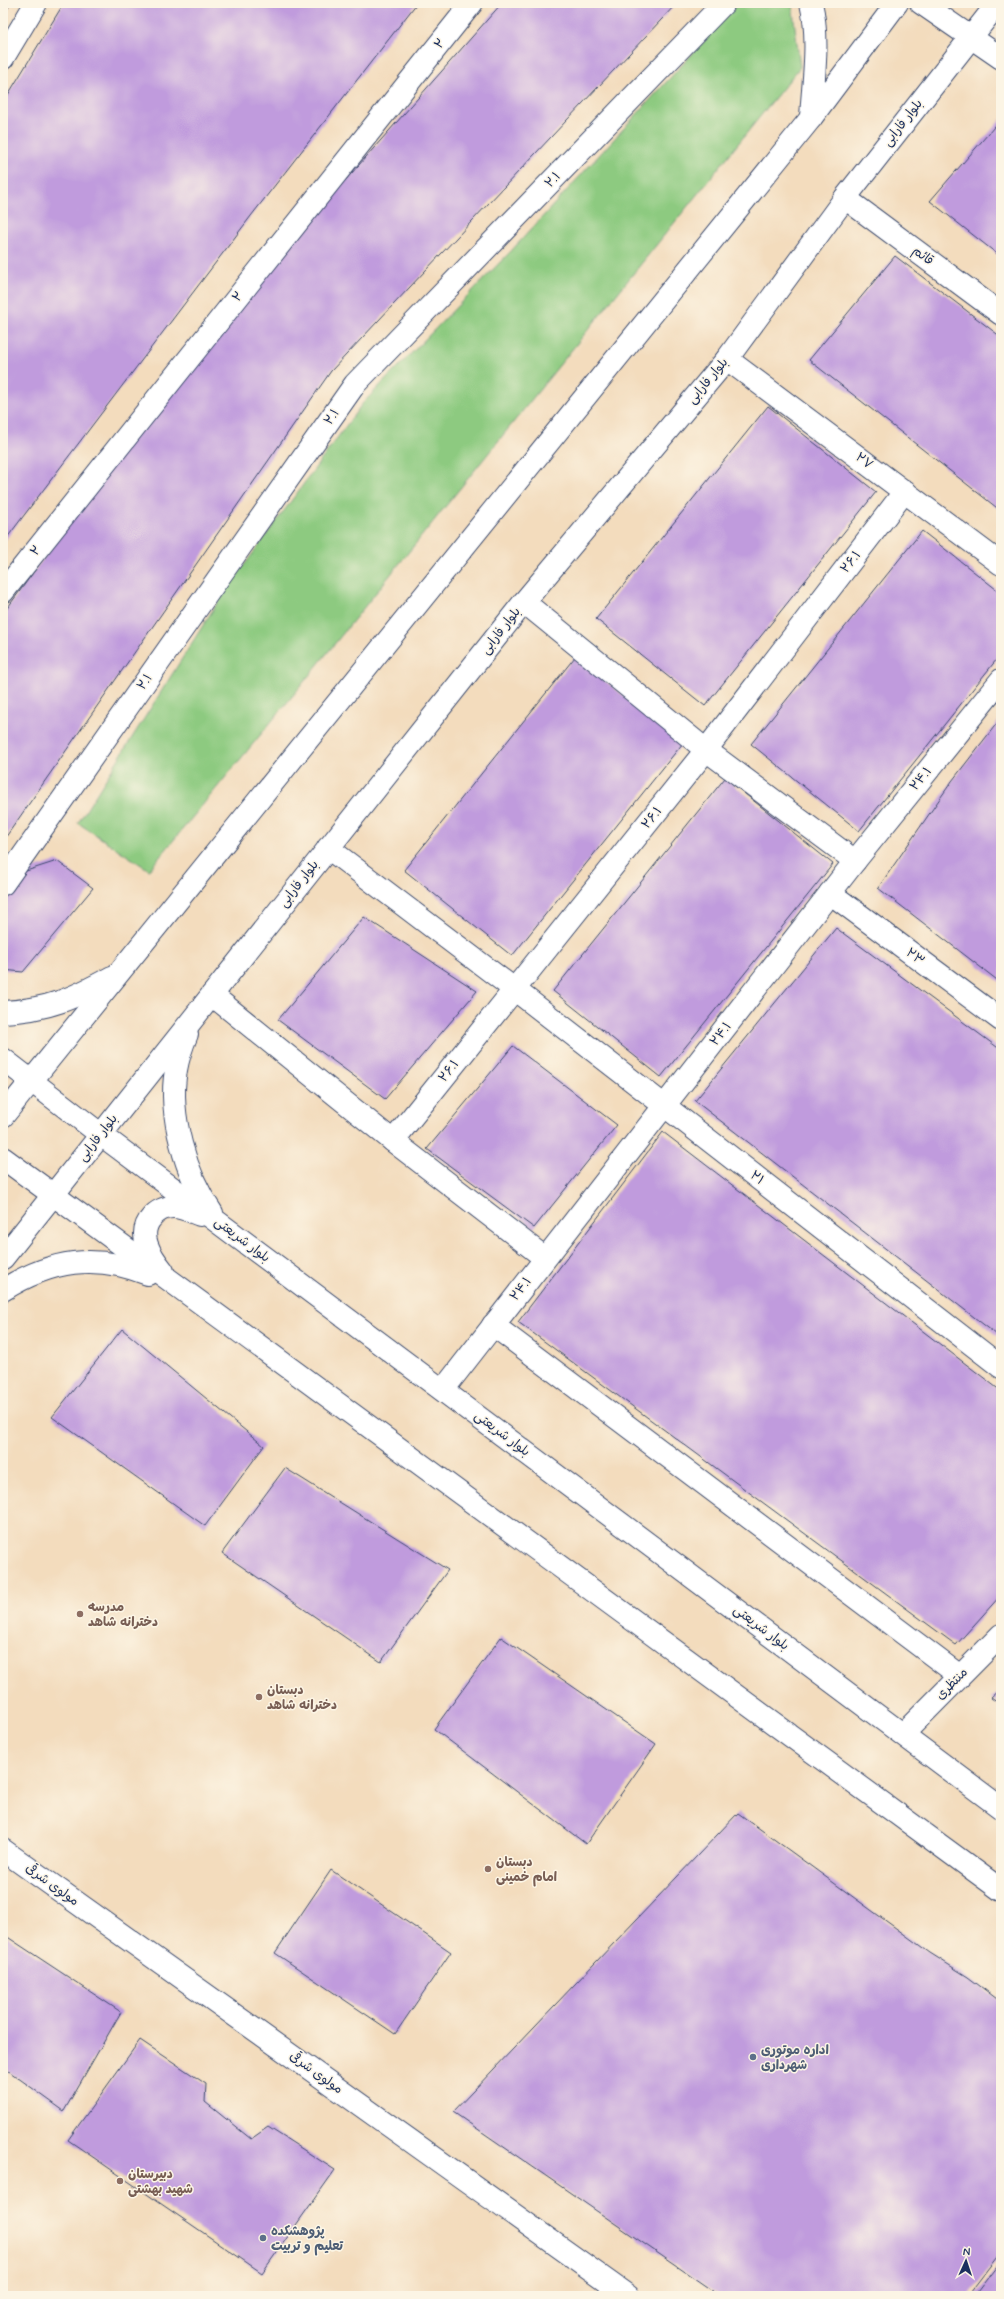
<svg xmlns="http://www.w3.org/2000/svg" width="1004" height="2299" font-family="Mynerve,'Playpen Sans Arabic',sans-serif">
<rect width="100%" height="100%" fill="#fcf5e5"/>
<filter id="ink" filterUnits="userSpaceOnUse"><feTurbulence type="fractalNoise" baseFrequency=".025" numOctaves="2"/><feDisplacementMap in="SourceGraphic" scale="8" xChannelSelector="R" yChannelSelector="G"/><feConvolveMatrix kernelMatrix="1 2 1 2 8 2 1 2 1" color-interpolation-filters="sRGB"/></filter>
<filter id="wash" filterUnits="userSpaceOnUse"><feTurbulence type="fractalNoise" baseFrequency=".012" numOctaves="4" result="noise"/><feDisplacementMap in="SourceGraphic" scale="16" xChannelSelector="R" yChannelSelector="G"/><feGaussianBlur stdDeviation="0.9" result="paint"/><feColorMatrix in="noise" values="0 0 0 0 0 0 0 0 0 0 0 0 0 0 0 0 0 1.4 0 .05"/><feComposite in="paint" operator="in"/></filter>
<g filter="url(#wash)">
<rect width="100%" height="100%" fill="#f3dcbd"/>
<path fill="#8dca80" stroke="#547c6f" d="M 739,3 L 792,3 L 800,67 L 295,693 L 149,870 L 78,823 L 221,597 L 362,404 L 512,250 Z"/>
<g id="blocks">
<g fill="#c09bdd">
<path d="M 3,3 L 11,3 L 3,16 Z"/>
<path d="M 64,3 L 417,3 L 251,216 L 3,543 L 3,103 Z"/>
<path d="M 502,3 L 677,3 L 331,371 L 3,841 L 3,614 L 199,346 Z"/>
<path d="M 1001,119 L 1001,257 L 930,201 Z"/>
<path d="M 895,256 L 1001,337 L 1001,511 L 809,360 Z"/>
<path d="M 768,406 L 876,492 L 705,706 L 596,619 Z"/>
<path d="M 922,531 L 1001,593 L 1001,654 L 859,831 L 751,744 Z"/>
<path d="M 575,657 L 683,743 L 512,956 L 404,870 Z"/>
<path d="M 1001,718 L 1001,983 L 878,888 L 952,781 Z"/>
<path d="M 725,778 L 833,864 L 661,1077 L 553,991 Z"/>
<path d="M 57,861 L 93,888 L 23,972 L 3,970 L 3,899 L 23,872 Z"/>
<path d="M 364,917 L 477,991 L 385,1099 L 278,1020 Z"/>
<path d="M 836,928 L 1001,1050 L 1001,1338 L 695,1101 Z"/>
<path d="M 513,1046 L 617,1125 L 534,1228 L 427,1149 Z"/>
<path d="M 663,1132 L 1001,1391 L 1001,1595 L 956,1645 L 518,1322 Z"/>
<path d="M 122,1329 L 264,1446 L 205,1526 L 52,1417 Z"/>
<path d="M 285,1468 L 448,1570 L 381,1662 L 222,1553 Z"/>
<path d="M 501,1637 L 656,1744 L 586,1844 L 434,1729 Z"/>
<path d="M 1001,1689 L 1001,1705 L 991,1698 Z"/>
<path d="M 738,1813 L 930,1953 L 968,1977 L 1001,2002 L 1001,2253 L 968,2296 L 720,2296 L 453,2112 Z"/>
<path d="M 331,1870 L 451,1952 L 395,2034 L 275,1953 Z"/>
<path d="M 3,1934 L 121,2012 L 64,2111 L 3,2067 Z"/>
<path d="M 140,2040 L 206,2084 L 205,2102 L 251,2139 L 268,2127 L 335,2170 L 262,2273 L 68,2140 Z"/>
<path d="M 1001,2262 L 1001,2296 L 975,2296 Z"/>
</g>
</g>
</g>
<g filter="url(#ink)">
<use href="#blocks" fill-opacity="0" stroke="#3b496c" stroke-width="1"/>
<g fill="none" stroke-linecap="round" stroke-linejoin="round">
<g stroke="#3b496c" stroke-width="24">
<g id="minor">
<path d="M 921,3 L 1001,58"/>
<path d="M 3,58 L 36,3"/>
<path d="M 845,198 L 1001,314"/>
<path d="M 727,359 L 1001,564"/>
<path d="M 3,592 L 472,3"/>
<path d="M 524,602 L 706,750 L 855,861"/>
<path d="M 328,848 L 514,989 L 1001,1367"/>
<path d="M 3,884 L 355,384 L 724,3"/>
<path d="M 830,893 L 1001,1020"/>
<path d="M 212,995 L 393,1141 L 545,1258"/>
<path d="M 393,1141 L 706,750 L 905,491"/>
<path d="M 493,1325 L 960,1676"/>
<path d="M 443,1390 L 855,861 L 1001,680"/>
<path d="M 903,1734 L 1001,1635"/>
<path d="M 3,1850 L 628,2296"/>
</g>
</g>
<g stroke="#3b496c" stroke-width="24">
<g id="major">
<path d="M 811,118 C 813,80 820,40 811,3"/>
<path d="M 3,1012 C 48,1010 74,998 112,977"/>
<path d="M 187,1034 C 182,1046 178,1058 176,1070 C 168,1115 186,1176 212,1213"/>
<path d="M 3,1059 L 100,1134 L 1001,1808"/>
<path d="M 3,1116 L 811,118 L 897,3"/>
<path d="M 3,1158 L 1001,1890"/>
<path d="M 3,1258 L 524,602 L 727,359 L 845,198 L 998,3"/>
<path d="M 163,1271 C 151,1256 136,1234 152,1217 C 157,1211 165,1207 173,1207 C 182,1207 192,1212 200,1215"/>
<path d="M 3,1290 C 51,1260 95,1253 148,1274"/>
</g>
</g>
<use href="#minor" stroke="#fff" stroke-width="22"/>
<use href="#major" stroke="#fff" stroke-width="22"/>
</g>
</g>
<g fill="#8d6e63" stroke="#fcf5e5" stroke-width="1.5">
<circle cx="80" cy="1614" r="4"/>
<circle cx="259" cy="1697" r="4"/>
<circle cx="488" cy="1869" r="4"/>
<circle cx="120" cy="2181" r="4"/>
</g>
<g fill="#5c6f8a" stroke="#fcf5e5" stroke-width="1.5">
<circle cx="753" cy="2057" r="4"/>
<circle cx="263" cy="2238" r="4"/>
</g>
<g text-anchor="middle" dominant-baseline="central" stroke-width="3" stroke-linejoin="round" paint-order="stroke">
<g font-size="13" fill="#1b2f5e" stroke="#fcf5e5">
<text transform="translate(440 44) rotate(-51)">۲</text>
<text transform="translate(903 123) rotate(-52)">بلوار فارابی</text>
<text transform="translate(553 180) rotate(-46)">۲.۱</text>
<text transform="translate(923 256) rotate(37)">قائم</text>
<text transform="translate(238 297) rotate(-51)">۲</text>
<text transform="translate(708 381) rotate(-50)">بلوار فارابی</text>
<text transform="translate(332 417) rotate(-55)">۲.۱</text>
<text transform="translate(864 461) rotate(37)">۲۷</text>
<text transform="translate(36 551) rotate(-51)">۲</text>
<text transform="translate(851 562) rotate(-52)">۲۶.۱</text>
<text transform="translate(501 631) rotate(-52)">بلوار فارابی</text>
<text transform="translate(145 682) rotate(-55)">۲.۱</text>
<text transform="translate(921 779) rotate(-51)">۲۴.۱</text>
<text transform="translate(652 818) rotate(-51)">۲۶.۱</text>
<text transform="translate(299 884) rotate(-52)">بلوار فارابی</text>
<text transform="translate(915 957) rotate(37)">۲۳</text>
<text transform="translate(721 1034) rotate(-52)">۲۴.۱</text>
<text transform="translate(449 1071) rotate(-52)">۲۶.۱</text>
<text transform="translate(98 1138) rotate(-52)">بلوار فارابی</text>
<text transform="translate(757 1178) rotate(38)">۲۱</text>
<text transform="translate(242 1240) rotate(37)">بلوار شریعتی</text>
<text transform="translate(521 1289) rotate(-52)">۲۴.۱</text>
<text transform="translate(502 1434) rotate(37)">بلوار شریعتی</text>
<text transform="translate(761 1628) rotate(37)">بلوار شریعتی</text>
<text transform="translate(952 1684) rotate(-45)">منتظری</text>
<text transform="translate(52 1885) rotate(36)">مولوی شرقی</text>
<text transform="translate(316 2073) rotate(36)">مولوی شرقی</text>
</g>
<g font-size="13" font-weight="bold" fill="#785e54" stroke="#fcf5e5" text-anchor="start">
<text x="88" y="1607">مدرسه<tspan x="88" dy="15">دخترانه شاهد</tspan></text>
<text x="267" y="1690">دبستان<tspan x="267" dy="15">دخترانه شاهد</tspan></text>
<text x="496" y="1862">دبستان<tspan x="496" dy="15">امام خمینی</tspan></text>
<text x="128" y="2174">دبیرستان<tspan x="128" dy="15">شهید بهشتی</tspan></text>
</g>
<g font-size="13" font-weight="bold" fill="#4e5e75" stroke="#fcf5e5" text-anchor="start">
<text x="761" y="2050">اداره موتوری<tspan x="761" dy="15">شهرداری</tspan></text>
<text x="271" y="2231">پژوهشکده<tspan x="271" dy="15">تعلیم و تربیت</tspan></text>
</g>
</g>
<rect width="1004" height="2299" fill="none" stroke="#fcf5e5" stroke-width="16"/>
<g transform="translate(966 2261) rotate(3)" stroke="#fcf5e5" stroke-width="3" paint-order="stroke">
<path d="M0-3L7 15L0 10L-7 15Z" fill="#1b2f5e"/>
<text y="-6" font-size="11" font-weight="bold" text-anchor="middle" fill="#1b2f5e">N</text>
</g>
</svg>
